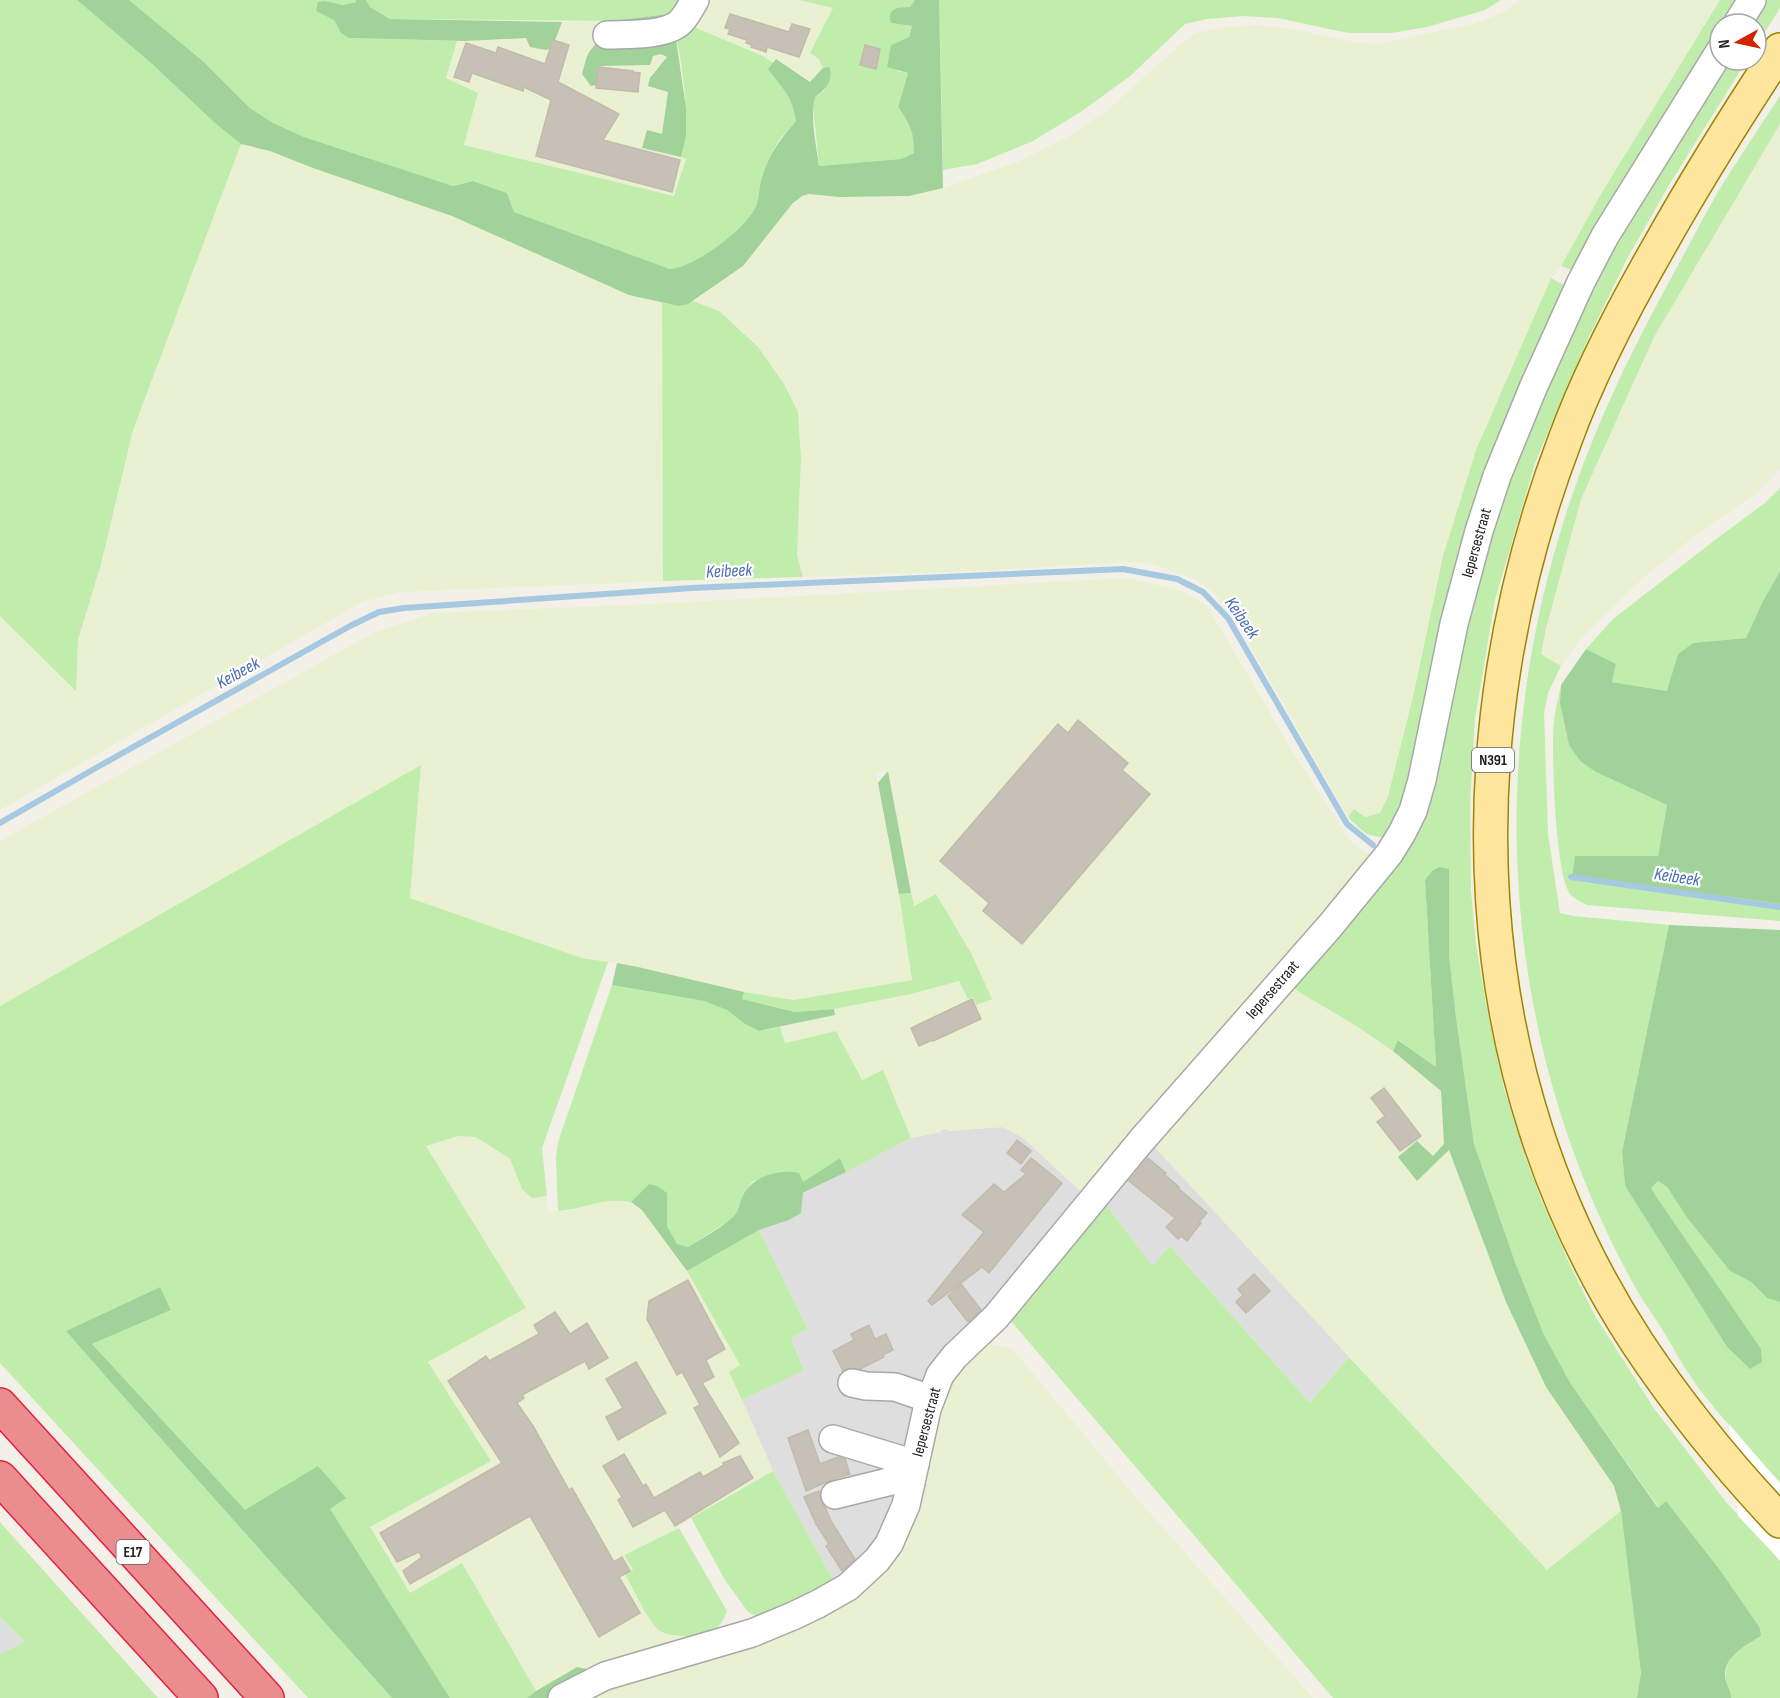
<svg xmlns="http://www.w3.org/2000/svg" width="1780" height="1698" font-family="'Sofia Sans Condensed',sans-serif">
<rect width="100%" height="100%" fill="#f2f0e7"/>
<g fill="#dfdede">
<path d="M 1002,1127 L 1022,1137 L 1088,1198 L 988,1318 L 898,1507 L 872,1555 L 836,1585 L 773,1471 L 742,1400 L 804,1369 L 791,1338 L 808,1329 L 759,1230 L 789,1220 L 803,1194 L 911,1138 L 941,1132 L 941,1130 L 948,1129 L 948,1131 Z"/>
<path d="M 1151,1143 L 1349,1357 L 1310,1403 L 1170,1246 L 1152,1267 L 1104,1202 Z"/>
<path d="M 0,1617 L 25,1642 L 0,1654 Z"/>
</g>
<g fill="#e9f1d2">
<path d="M 702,0 L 799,0 L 833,8 L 810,53 L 819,59 L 823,68 L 811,82 L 776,59 L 773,63 L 763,56 L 689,25 Z"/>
<path d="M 1520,0 L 1720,0 L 1601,194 L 1561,266 L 1551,278 L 1476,450 L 1443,556 L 1413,697 L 1388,796 L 1380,813 L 1365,817 L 1354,809 L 1348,817 L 1236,621 L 1212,591 L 1195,579 L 1153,564 L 1128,562 L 994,570 L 803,577 L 797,557 L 801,458 L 798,412 L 720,311 L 693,301 L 743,266 L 792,204 L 802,196 L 809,194 L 839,197 L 909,196 L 943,188 L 1017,162 L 1069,136 L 1109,109 L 1183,42 L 1194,34 L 1205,31 L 1226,27 L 1257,25 L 1291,29 L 1354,42 L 1377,44 L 1473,24 L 1503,13 Z"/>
<path d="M 612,21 L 609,30 L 601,37 L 587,56 L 596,85 L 601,65 L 649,65 L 653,56 L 661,54 L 667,57 L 661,65 L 661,91 L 668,92 L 662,134 L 681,157 L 686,159 L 675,196 L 464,145 L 478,94 L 446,78 L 457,41 L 526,38 L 552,48 L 562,22 Z"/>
<path d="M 1780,124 L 1780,468 L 1773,477 L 1755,494 L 1692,538 L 1643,578 L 1581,638 L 1561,666 L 1541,654 L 1546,629 L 1581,499 L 1654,337 Z"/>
<path d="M 241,144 L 270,151 L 313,168 L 452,216 L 629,295 L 662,303 L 663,581 L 399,592 L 362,602 L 0,810 L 0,616 L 76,690 L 78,640 L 101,564 L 133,430 Z"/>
<path d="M 1127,578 L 1182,591 L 1198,600 L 1209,609 L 1235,653 L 1292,751 L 1334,816 L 1350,841 L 1371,856 L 1088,1198 L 1022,1137 L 1002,1127 L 948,1131 L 947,1129 L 941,1130 L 941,1132 L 911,1138 L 883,1070 L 862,1080 L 785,1043 L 780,1027 L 834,1015 L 834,1009 L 911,994 L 959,981 L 968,999 L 973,997 L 936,894 L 913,906 L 888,771 L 876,773 L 899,894 L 912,980 L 794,1000 L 744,992 L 638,967 L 582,958 L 410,898 L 421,765 L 0,1006 L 0,841 L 375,632 L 434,613 L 652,604 Z"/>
<path d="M 1295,978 L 1355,1025 L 1393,1051 L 1441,1091 L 1444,1144 L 1433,1156 L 1417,1181 L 1449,1150 L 1506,1302 L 1546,1387 L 1614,1486 L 1621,1511 L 1548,1571 L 1151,1143 Z"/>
<path d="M 458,1136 L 476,1137 L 510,1159 L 522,1189 L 532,1197 L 547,1196 L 547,1212 L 573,1210 L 600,1202 L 617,1200 L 631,1202 L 642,1209 L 687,1271 L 740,1365 L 730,1372 L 773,1471 L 691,1518 L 679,1528 L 624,1555 L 633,1570 L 626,1574 L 662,1632 L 696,1637 L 592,1670 L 577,1667 L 536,1691 L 462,1563 L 410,1593 L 370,1527 L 491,1461 L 428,1362 L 525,1307 L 426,1146 Z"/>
<path d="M 982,1343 L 1012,1348 L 1128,1488 L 1313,1698 L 578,1698 L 867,1585 L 943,1397 L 966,1357 Z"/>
</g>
<g fill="#c1edac">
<path d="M 0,0 L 77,0 L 151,63 L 216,124 L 241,144 L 133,430 L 101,564 L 78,640 L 76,691 L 0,616 Z"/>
<path d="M 129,0 L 356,0 L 356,2 L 343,5 L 334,3 C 334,19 335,29 350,38 L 457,41 L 446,78 L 478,93 L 464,145 L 674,196 L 686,159 L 681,157 C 690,116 684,73 675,32 L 689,25 L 763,56 L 773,63 L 768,69 C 782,88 793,97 796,121 C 791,127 785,133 780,139 C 773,148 765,169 761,181 C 759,188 759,197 757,204 C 748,228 695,267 670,269 L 514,212 L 507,193 L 473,181 L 453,186 L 304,137 L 273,123 L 250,108 L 204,62 Z"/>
<path d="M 366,0 L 689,0 L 677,13 L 612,21 L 390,19 L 370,7 Z"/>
<path d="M 799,0 L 915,0 L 910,8 L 902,7 L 891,23 L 912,26 L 909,37 L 891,45 L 897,71 L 908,73 L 898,107 C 910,124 914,132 914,153 L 901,159 L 819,166 L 813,106 L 815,97 L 824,91 L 829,67 L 823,68 L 819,59 L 810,53 L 833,8 Z"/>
<path d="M 939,0 L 1501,0 L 1485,10 L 1427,27 L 1391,33 L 1348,33 L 1278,18 L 1244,16 L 1207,19 L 1185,24 L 1129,77 L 1082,111 L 1033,141 L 977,164 L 943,170 Z"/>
<path d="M 1720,0 L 1744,0 L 1729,24 L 1720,24 L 1720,37 L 1612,202 L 1574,271 L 1561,266 L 1601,194 Z"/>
<path d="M 1759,0 L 1780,0 L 1780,8 L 1756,46 L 1756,24 L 1743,24 Z"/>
<path d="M 1720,60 L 1747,60 L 1669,185 L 1627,259 L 1588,339 L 1535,463 L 1495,600 L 1475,719 L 1470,804 L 1471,891 L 1476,944 L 1486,1004 L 1504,1089 L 1525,1156 L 1541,1199 L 1569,1263 L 1594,1314 L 1653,1407 L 1726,1502 L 1780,1561 L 1780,1698 L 1731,1698 C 1731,1690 1727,1687 1726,1679 C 1724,1654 1743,1649 1761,1636 L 1760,1628 L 1720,1570 L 1666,1501 L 1659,1508 L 1571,1384 L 1544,1335 L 1515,1262 L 1474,1144 L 1456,1017 L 1449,955 L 1449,869 L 1425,880 L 1436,1067 L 1399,1040 L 1393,1051 L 1355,1025 L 1299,992 L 1294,987 L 1408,846 L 1491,514 L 1583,298 Z"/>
<path d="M 1780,96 L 1780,124 L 1654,337 L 1581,499 L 1546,629 L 1541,654 L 1561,666 L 1548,693 L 1544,713 L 1548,834 L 1560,913 L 1574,916 L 1669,925 L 1622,1150 L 1625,1186 L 1727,1347 L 1750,1369 L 1651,1188 L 1658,1181 L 1667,1187 L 1688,1219 L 1730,1271 L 1751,1282 L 1767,1298 L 1780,1302 L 1780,1482 C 1753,1452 1725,1422 1700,1390 C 1685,1370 1673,1347 1660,1326 C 1649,1309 1637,1292 1628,1274 C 1499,1033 1484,750 1573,493 C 1601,411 1640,334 1682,258 C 1694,236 1705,214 1718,192 C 1738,159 1759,128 1780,96 Z"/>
<path d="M 1551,278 L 1569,288 L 1418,768 L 1389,836 C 1369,840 1362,831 1348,817 L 1354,809 L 1365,817 L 1380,813 L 1388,796 L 1413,697 L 1443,556 L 1476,450 Z"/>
<path d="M 693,301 L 719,311 L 758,347 L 784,384 L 798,412 L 801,458 L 797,556 L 803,577 L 663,581 L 662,303 L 678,306 Z"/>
<path d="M 1780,488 L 1780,571 L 1763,601 L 1746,638 L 1693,643 L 1678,654 L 1668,691 L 1612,682 L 1616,664 L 1586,649 L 1613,619 L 1719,537 L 1765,503 Z"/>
<path d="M 1561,685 L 1560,703 L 1569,744 L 1581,762 L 1596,772 L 1667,805 L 1658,856 L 1575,856 L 1732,897 L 1780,904 L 1780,921 L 1587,905 C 1582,902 1574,899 1571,895 C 1555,877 1551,749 1554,721 C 1555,709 1559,697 1561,685 Z"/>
<path d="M 421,765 L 410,898 L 582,958 L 608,962 L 542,1148 L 547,1196 L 532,1198 L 522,1189 L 510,1159 L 476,1137 L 458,1136 L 426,1146 L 526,1308 L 428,1362 L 491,1461 L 370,1527 L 410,1593 L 462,1563 L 536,1691 L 527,1698 L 450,1698 L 329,1509 L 319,1466 L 245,1511 L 92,1344 L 171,1310 L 160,1287 L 66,1331 L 114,1386 L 392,1698 L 308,1698 L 0,1363 L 0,1006 Z"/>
<path d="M 911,893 L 914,906 L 936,894 L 971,953 L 992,999 L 976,1005 L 973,997 L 968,999 L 959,981 L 911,994 L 834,1009 L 795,1012 L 741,999 L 744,992 L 794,1000 L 912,980 L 899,894 Z"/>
<path d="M 612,985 L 704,1001 L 727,1010 L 745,1024 L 759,1031 L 780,1027 L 785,1043 L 836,1031 L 862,1080 L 883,1070 L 911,1138 L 846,1172 L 840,1158 L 802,1183 L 771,1175 L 752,1182 L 743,1194 L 735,1217 L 688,1247 L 677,1245 L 667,1226 L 667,1193 L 649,1184 L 631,1202 C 603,1197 585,1209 558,1211 L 556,1158 L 558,1142 Z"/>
<path d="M 1104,1202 L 1152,1266 L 1170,1246 L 1310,1403 L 1349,1357 L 1547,1570 L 1621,1511 L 1641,1673 L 1637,1698 L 1333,1698 L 1005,1314 Z"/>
<path d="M 759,1230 L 808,1329 L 791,1338 L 804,1370 L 742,1400 L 729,1372 L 740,1365 L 687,1271 Z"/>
<path d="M 773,1471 L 836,1585 L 757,1617 L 748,1612 L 725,1580 L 691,1518 Z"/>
<path d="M 0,1522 L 158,1698 L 0,1698 L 0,1654 L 25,1642 L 0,1617 Z"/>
<path d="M 679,1528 L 727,1611 C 719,1633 705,1638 683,1636 C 675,1635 666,1635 660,1631 C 647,1621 634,1589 625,1574 L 633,1570 L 624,1555 Z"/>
</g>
<g fill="#a1d29a">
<path d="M 77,0 L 129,0 L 204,62 L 250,108 L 273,123 L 304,137 L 453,186 L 473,181 L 507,193 L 514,212 L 670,269 C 695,267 748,228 757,204 C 759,196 759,188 761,181 C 769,154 778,142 796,121 C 793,97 782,88 768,69 L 776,59 L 810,82 L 823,68 L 829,67 C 834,81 826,89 815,97 C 810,117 816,145 819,166 L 901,159 L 914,153 C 914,132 910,124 898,107 L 908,73 L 887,67 L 891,45 L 909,37 L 912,26 L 891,23 C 886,8 899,7 910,7 L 915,0 L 939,0 L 943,188 L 909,196 L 839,197 L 809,194 L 802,196 L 792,204 L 743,266 L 688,304 L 678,306 L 629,295 L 452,216 L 313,168 L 270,151 L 241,144 L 216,124 L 151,63 Z"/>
<path d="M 356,0 L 366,0 L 370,7 L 390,19 L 562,22 L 552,48 L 546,50 L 530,47 L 526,38 L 465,41 L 349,38 L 341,33 L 334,20 L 316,11 L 318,2 L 325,1 L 343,5 L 356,2 Z"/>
<path d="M 677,13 L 675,32 L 686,108 L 686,136 L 681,157 L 642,148 L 647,130 L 662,134 L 668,92 L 648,86 L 650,78 L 667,57 L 661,54 L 653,56 L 650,65 L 601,66 L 596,85 L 591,86 L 582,74 C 584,68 585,60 588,54 C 595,42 608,35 612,21 Z"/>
<path d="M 1780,571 L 1780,904 L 1732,897 L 1572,880 L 1575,856 L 1658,856 L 1667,805 L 1596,772 L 1581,762 L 1569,745 L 1560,703 L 1561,685 L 1586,649 L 1616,664 L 1612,682 L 1667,691 L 1678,654 L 1693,643 L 1746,638 L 1763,601 Z"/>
<path d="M 888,771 L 911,893 L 899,894 L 878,783 Z"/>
<path d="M 1440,867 L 1449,869 L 1449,955 L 1456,1017 L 1474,1144 L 1515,1262 L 1544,1335 L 1571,1384 L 1658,1508 L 1666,1501 L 1720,1570 L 1760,1628 L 1761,1636 C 1744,1647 1718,1659 1727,1684 C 1729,1690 1731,1691 1731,1698 L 1637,1698 L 1641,1673 L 1621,1511 L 1614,1486 L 1546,1387 L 1506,1302 L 1449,1150 L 1417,1181 L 1398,1157 L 1417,1141 L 1433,1156 L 1444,1144 L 1441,1091 L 1393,1051 L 1398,1040 L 1436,1067 L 1425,880 L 1433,870 Z"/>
<path d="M 1669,925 L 1780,930 L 1780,1302 L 1767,1298 L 1751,1282 L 1730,1271 L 1688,1219 L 1667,1187 L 1658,1181 L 1651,1188 L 1657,1198 L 1761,1349 L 1762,1362 L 1750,1369 L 1727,1347 L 1625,1186 L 1622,1151 Z"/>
<path d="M 617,963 L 638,967 L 744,992 L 742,999 L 795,1012 L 834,1009 L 835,1015 L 759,1031 L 745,1024 L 727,1010 L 704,1001 L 612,985 Z"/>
<path d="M 840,1158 L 846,1172 L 803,1193 L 801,1213 L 789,1220 L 759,1230 L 687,1271 L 642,1210 L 631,1202 L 649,1184 L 657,1186 L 667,1193 L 667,1226 L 677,1244 L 688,1247 C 703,1238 719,1229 732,1218 C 738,1214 739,1204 742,1197 C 751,1177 779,1168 799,1173 L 803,1182 Z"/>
<path d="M 160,1287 L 171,1310 L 92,1344 L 245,1510 L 318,1466 L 346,1498 L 330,1509 L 450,1698 L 392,1698 L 114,1386 L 66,1331 Z"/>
<path d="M 577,1667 L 592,1670 L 551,1698 L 527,1698 L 536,1691 Z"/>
</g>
<path fill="#fff" d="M 1729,1424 L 1780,1484 L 1780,1560 L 1738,1516 L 1736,1475 Z"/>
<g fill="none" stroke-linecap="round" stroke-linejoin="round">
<g stroke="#a6c9e1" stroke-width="6">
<path d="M 0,823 L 101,765 L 350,626 L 379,612 L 404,608 L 692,588 L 1123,569 L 1177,579 L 1203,592 L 1228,618 L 1347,824 L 1373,845"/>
<path d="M 1571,877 L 1780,907"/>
</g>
</g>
<g fill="#c7c0b6" stroke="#c4baa9" stroke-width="1.5">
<path d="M 730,14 L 789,32 L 792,24 L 810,29 L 799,57 L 767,47 L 766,52 L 751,47 L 752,45 L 746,43 L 747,40 L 728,34 L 730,29 L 725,28 Z"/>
<path d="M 553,40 L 569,45 L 558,82 L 619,114 L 603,140 L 680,160 L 672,192 L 536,156 L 551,100 L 524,87 L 523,91 L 472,73 L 469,82 L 454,77 L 466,43 L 496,53 L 498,47 L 545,64 Z"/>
<path d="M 865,45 L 880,49 L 876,69 L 860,65 Z"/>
<path d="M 598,67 L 633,71 L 633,72 L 640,73 L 638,92 L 596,88 Z"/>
<path d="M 1078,720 L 1128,763 L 1122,770 L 1150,794 L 1022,944 L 983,911 L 989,903 L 940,861 L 1058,724 L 1068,733 Z"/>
<path d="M 972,999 L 981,1019 L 933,1041 L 932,1040 L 919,1046 L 911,1028 Z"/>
<path d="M 1384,1088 L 1421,1136 L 1400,1151 L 1377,1122 L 1385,1116 L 1371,1098 Z"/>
<path d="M 1017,1140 L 1031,1151 L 1021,1164 L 1007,1153 Z"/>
<path d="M 1031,1158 L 1062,1183 L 989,1273 L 982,1267 L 932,1305 L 928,1301 L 984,1232 L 962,1215 L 994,1184 L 1004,1192 L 1026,1174 L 1021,1170 Z"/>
<path d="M 1148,1158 L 1166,1173 L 1164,1174 L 1179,1187 L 1178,1188 L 1207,1213 L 1199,1222 L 1201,1223 L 1187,1241 L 1181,1236 L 1178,1239 L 1166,1227 L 1175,1218 L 1129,1181 Z"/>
<path d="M 1254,1274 L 1270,1291 L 1246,1313 L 1236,1302 L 1243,1295 L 1238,1289 Z"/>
<path d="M 688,1280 L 725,1349 L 706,1360 L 714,1377 L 702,1383 L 739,1443 L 720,1457 L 694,1408 L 700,1405 L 686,1379 L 682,1372 L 677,1375 L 647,1319 L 649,1301 Z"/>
<path d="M 961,1284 L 981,1310 L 968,1322 L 948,1296 Z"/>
<path d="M 555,1312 L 570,1334 L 587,1323 L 608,1358 L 589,1369 L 585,1361 L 522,1395 L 524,1398 L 517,1403 L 533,1426 L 569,1490 L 572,1488 L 614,1562 L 622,1557 L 630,1571 L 619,1577 L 640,1613 L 599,1637 L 530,1516 L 410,1584 L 403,1571 L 422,1557 L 419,1552 L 397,1562 L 380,1533 L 502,1463 L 448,1381 L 486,1356 L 489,1361 L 539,1334 L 534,1325 Z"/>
<path d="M 869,1325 L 875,1339 L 886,1334 L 893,1350 L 883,1355 L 884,1357 L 860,1369 L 848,1368 L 843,1371 L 833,1351 L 854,1340 L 851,1334 Z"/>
<path d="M 636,1362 L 666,1413 L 618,1440 L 606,1417 L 623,1408 L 606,1379 Z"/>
<path d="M 808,1430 L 820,1464 L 838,1457 L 845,1459 L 850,1474 L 831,1480 L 806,1491 L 788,1438 Z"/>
<path d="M 624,1454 L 643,1486 L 646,1484 L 654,1498 L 700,1472 L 703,1477 L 724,1465 L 723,1463 L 740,1456 L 753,1478 L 675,1526 L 665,1510 L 633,1527 L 618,1500 L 622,1497 L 603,1466 Z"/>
<path d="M 819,1491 L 820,1499 L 825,1507 L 831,1521 L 855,1559 L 842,1571 L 826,1546 L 829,1544 L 816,1524 L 804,1497 Z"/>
</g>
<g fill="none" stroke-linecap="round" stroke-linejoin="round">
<g stroke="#a8a8a8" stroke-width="30">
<g id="minor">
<path d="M 1737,24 L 1752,0"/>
<path d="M 607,35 C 627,34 662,36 678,24 C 686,18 690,8 695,0"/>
<path d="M 852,1383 L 866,1386 L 895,1387 L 930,1399"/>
<path d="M 833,1439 L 915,1464"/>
<path d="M 835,1495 L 900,1479 L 911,1482"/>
<path d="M 562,1698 L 605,1676 L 752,1633 L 793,1616 L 818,1604 L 848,1587 L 877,1560 L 889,1544 L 906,1505 L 927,1409 L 940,1375 L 955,1356 L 996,1317 L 1141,1141 L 1330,926 L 1389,854 L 1402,833 L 1413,811 L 1422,780 L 1454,624 L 1479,531 L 1497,476 L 1533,388 L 1581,282 L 1605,236 L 1720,51"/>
</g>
</g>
<g stroke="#9e8500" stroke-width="36">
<path id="major" d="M 1780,50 C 1737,115 1695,182 1657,250 C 1622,311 1589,374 1565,440 C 1452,736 1461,1074 1638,1344 C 1680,1407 1728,1466 1780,1521"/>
</g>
<g stroke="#e32142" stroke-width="36">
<g id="highway">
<path d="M 0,1405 L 267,1698"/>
<path d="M 0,1478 L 201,1698"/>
</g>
</g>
<use href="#minor" stroke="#fff" stroke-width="27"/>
<use href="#major" stroke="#ffe69f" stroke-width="33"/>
<use href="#highway" stroke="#eb8d8e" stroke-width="33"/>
</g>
<g text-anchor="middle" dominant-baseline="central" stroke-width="4.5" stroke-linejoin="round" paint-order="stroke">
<g fill="#fff" stroke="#646464" stroke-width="1.5">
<rect x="1472" y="748" width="42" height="24" rx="4.5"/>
<rect x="116.5" y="1540" width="33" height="24" rx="4.5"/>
</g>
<g font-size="15" font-weight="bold" fill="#212121">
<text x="1493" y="760">N391</text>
<text x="133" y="1552">E17</text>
</g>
<g font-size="16" fill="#212121" stroke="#fff">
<text transform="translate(1477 543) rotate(-74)">Iepersestraat</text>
<text transform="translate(1273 990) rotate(-49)">Iepersestraat</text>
<text transform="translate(927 1422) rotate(-75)">Iepersestraat</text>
</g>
<g font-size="18" font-style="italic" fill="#486cb6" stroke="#fff">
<text transform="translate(729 571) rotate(-3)">Keibeek</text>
<text transform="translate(1242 618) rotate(55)">Keibeek</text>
<text transform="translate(238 673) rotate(-29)">Keibeek</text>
<text transform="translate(1677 877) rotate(8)">Keibeek</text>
</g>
</g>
<g transform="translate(1738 42) rotate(262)"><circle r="28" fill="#ffffff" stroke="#a6a6a6" stroke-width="1.5"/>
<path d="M0-4.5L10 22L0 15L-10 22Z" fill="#d22400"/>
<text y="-9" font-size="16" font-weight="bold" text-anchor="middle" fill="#212121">N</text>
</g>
</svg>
